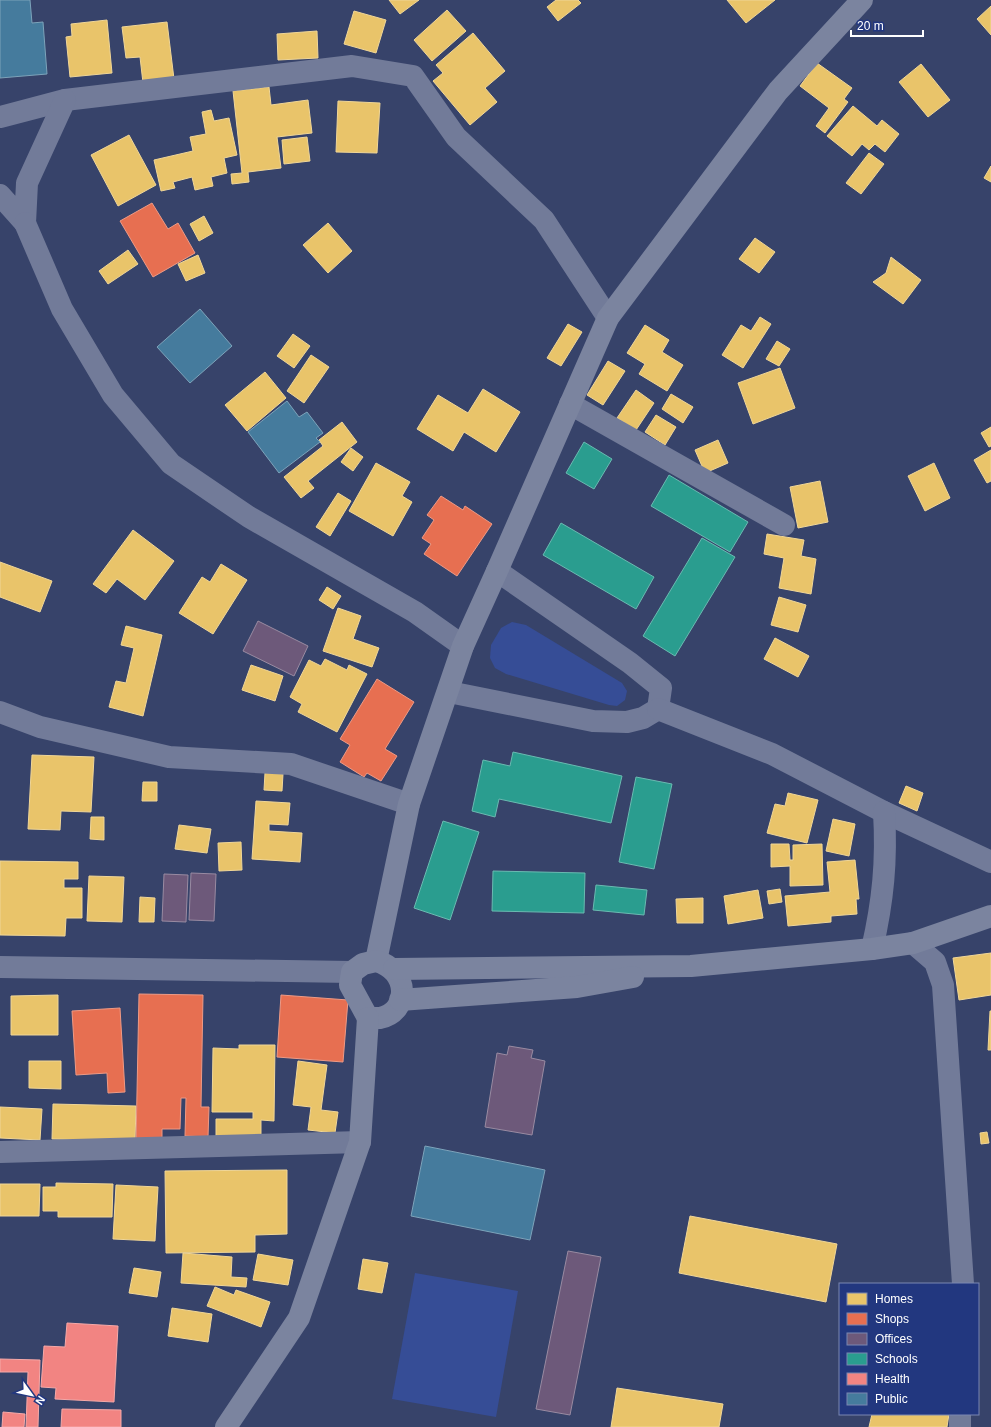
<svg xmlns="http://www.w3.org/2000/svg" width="991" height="1427" font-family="Helvetica,sans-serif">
<rect width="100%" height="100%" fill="#37436a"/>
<g fill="#364d96">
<path d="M 512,622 L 526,625 L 622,683 L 627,691 L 625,700 L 617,706 L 609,705 L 506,674 L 495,668 L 490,658 L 491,645 L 501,628 Z"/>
<path d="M 415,1273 L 518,1291 L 496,1417 L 392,1399 Z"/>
</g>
<g fill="#e9c46a" stroke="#f0d697">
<path d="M 389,0 L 419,0 L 400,14 Z"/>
<path d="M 556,0 L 578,0 L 581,3 L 558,21 L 547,7 Z"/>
<path d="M 727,0 L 775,0 L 746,23 Z"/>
<path d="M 991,6 L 991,35 L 977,19 Z"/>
<path d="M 447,10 L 466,31 L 432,61 L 414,40 Z"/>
<path d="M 354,11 L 386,20 L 376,53 L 344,44 Z"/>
<path d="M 107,20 L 112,73 L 70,77 L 66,37 L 72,36 L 71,24 Z"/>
<path d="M 167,22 L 174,79 L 143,83 L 140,57 L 126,58 L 122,27 Z"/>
<path d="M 317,31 L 318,58 L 278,60 L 277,34 Z"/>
<path d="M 473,33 L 505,71 L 485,88 L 497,102 L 470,125 L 433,81 L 443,73 L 436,65 Z"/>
<path d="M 817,63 L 852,88 L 844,99 L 848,102 L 825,133 L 816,126 L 829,108 L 800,86 Z"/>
<path d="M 921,64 L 950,100 L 928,117 L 899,82 Z"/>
<path d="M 269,87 L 271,105 L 308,100 L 312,133 L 277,137 L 281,168 L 248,172 L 249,182 L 232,184 L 231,174 L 242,173 L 233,91 Z"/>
<path d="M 338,101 L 380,103 L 377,153 L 336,152 Z"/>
<path d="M 853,106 L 877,126 L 882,120 L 899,134 L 885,152 L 875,144 L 869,150 L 862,144 L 852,156 L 827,136 Z"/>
<path d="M 211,110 L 214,121 L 229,118 L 237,155 L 224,158 L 227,173 L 211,177 L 213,186 L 195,190 L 192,177 L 173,182 L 175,188 L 161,191 L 154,160 L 193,151 L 190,137 L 206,134 L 202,112 Z"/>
<path d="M 129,135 L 156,185 L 118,206 L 91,155 Z"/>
<path d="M 307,137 L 310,161 L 284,164 L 282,140 Z"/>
<path d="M 869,153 L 884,164 L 861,194 L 846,183 Z"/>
<path d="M 991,166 L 991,182 L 984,178 Z"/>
<path d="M 204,216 L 213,233 L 199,241 L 190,224 Z"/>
<path d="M 328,223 L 352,251 L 328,273 L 303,245 Z"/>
<path d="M 755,238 L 775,252 L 759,273 L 739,259 Z"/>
<path d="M 128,250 L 138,264 L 108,284 L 99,271 Z"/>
<path d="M 198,255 L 205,273 L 186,281 L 178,264 Z"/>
<path d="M 891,257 L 921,280 L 903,304 L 873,282 L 886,273 Z"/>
<path d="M 760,317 L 771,324 L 743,368 L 722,355 L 741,325 L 751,331 Z"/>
<path d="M 568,324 L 582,332 L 561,366 L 547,358 Z"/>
<path d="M 645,325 L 669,340 L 662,352 L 683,365 L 667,391 L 639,374 L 645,364 L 627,353 Z"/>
<path d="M 293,334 L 310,346 L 294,368 L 277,356 Z"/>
<path d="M 777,341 L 790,349 L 779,366 L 766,359 Z"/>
<path d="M 311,355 L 329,367 L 304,403 L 287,391 Z"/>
<path d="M 608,361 L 625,371 L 603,405 L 587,395 Z"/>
<path d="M 780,368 L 795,408 L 753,424 L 738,383 Z"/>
<path d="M 265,372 L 286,398 L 247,431 L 225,405 Z"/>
<path d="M 483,389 L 520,412 L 496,452 L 464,432 L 453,451 L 417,429 L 438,395 L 468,413 Z"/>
<path d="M 636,390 L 654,403 L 636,430 L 617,418 Z"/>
<path d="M 671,394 L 693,407 L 683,423 L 662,409 Z"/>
<path d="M 656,415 L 676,427 L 665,445 L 645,432 Z"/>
<path d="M 342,422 L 357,442 L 308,481 L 314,488 L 301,498 L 284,477 L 323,446 L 319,440 Z"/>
<path d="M 991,427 L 991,446 L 989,447 L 981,433 Z"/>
<path d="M 718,440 L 728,463 L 705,473 L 695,450 Z"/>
<path d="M 351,448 L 363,457 L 353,471 L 341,462 Z"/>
<path d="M 991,450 L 991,481 L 987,483 L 974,460 Z"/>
<path d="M 376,463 L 410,482 L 402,496 L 412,502 L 393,536 L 349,511 Z"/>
<path d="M 934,463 L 950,498 L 925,511 L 908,476 Z"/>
<path d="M 820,481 L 828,522 L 798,528 L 790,487 Z"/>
<path d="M 338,493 L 351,501 L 330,536 L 316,527 Z"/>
<path d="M 133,530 L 174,561 L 145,600 L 117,579 L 106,593 L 93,584 Z"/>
<path d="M 767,534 L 804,540 L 801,556 L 816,559 L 811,594 L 779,588 L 784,558 L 764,554 Z"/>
<path d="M 0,562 L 52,581 L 40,612 L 0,597 Z"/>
<path d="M 221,564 L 247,580 L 213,634 L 179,613 L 202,577 L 210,582 Z"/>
<path d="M 327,587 L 341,596 L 333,609 L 319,600 Z"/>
<path d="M 779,597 L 806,605 L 798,632 L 771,625 Z"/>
<path d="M 338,608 L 361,616 L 353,639 L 379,648 L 372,667 L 323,651 Z"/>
<path d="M 126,626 L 162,635 L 143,716 L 109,707 L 116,681 L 126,683 L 134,648 L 121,645 Z"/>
<path d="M 775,638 L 809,656 L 798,677 L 764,659 Z"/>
<path d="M 325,659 L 347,670 L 349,665 L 367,674 L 337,732 L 298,712 L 302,704 L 290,697 L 309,660 L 321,666 Z"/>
<path d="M 251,665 L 283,676 L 275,701 L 242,690 Z"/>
<path d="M 32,755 L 94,757 L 91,812 L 61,811 L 60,830 L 28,829 Z"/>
<path d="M 265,773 L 283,774 L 282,791 L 264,790 Z"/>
<path d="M 143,782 L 157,782 L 157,801 L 142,801 Z"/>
<path d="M 906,786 L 923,793 L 917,811 L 899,803 Z"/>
<path d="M 788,793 L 818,800 L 807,843 L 767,833 L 775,804 L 785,806 Z"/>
<path d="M 256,801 L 290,803 L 288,825 L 269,824 L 269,831 L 302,833 L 300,862 L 252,859 Z"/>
<path d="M 91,817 L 104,817 L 104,840 L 90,839 Z"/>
<path d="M 833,819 L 855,824 L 849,856 L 826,851 Z"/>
<path d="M 179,825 L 211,829 L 207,853 L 175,849 Z"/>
<path d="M 241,842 L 242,870 L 219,871 L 218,843 Z"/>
<path d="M 771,844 L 789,844 L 790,860 L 793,860 L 793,845 L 822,844 L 823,885 L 790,886 L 790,866 L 771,867 Z"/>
<path d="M 855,860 L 859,899 L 856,899 L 857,914 L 831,916 L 831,922 L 788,926 L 785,896 L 830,892 L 827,862 Z"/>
<path d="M 0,861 L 78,862 L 78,879 L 64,879 L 64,888 L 82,888 L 82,918 L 66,918 L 65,936 L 0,935 Z"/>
<path d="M 89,876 L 124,877 L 122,922 L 87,921 Z"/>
<path d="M 780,889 L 782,902 L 769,904 L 767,891 Z"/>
<path d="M 758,890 L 763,918 L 728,924 L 724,896 Z"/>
<path d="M 140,897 L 155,898 L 154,922 L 139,922 Z"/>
<path d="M 703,898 L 703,923 L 677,923 L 676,899 Z"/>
<path d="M 991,953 L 991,995 L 959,1000 L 953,958 Z"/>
<path d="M 58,995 L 58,1035 L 11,1035 L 11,996 Z"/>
<path d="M 990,1011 L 991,1011 L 991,1050 L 988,1050 Z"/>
<path d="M 239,1045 L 275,1045 L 274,1121 L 261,1120 L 261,1140 L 216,1140 L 216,1119 L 253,1119 L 253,1112 L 212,1112 L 213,1048 L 239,1049 Z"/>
<path d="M 29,1061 L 61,1061 L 61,1089 L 29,1088 Z"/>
<path d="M 298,1061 L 327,1065 L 321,1110 L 338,1112 L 335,1133 L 308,1130 L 311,1107 L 293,1105 Z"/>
<path d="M 53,1104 L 136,1106 L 135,1141 L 52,1139 Z"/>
<path d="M 0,1107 L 42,1109 L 40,1140 L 0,1138 Z"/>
<path d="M 987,1132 L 989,1143 L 981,1144 L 980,1133 Z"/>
<path d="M 287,1170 L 287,1234 L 255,1235 L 255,1252 L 166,1253 L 165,1171 Z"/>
<path d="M 56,1183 L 113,1184 L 112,1217 L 58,1217 L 58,1211 L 43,1211 L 43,1187 L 56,1187 Z"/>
<path d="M 0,1184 L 40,1184 L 39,1216 L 0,1216 Z"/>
<path d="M 116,1185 L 158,1187 L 155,1241 L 113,1239 Z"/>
<path d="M 690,1216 L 837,1244 L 826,1302 L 679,1273 Z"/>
<path d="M 183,1253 L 232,1257 L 231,1277 L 247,1278 L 246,1287 L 181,1283 Z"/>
<path d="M 258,1254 L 293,1260 L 288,1285 L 253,1280 Z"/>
<path d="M 363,1259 L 388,1263 L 382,1293 L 358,1289 Z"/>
<path d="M 134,1268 L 161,1272 L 157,1297 L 129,1293 Z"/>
<path d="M 215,1287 L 234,1295 L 236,1290 L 270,1302 L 261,1327 L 207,1306 Z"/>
<path d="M 172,1308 L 212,1314 L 208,1342 L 168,1336 Z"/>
<path d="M 617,1388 L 723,1404 L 719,1427 L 611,1427 Z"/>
<path d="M 872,1414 L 949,1414 L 947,1427 L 869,1427 Z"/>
</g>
<g fill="#e76f51" stroke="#ee9a85">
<path d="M 152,203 L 168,229 L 178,223 L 195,253 L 153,277 L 120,221 Z"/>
<path d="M 441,496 L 463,510 L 465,506 L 492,524 L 457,576 L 424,554 L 431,544 L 422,538 L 434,520 L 427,515 Z"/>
<path d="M 377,679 L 414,702 L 385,749 L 397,756 L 381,781 L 367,773 L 364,777 L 340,762 L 350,745 L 340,739 Z"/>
<path d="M 139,994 L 203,995 L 201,1107 L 209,1107 L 208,1137 L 185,1136 L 186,1098 L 181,1098 L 180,1129 L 162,1129 L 162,1143 L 136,1142 Z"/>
<path d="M 281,995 L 348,1000 L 343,1062 L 277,1057 Z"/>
<path d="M 120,1008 L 125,1092 L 108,1093 L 107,1073 L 76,1075 L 72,1011 Z"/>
</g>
<g fill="#6d597a" stroke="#998ba2">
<path d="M 258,621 L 308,646 L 294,676 L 243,651 Z"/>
<path d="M 191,873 L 216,874 L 214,921 L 189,920 Z"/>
<path d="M 164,874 L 188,875 L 186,922 L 162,921 Z"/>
<path d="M 509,1046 L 533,1050 L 531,1058 L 545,1061 L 532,1135 L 485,1127 L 497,1053 L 507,1055 Z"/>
<path d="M 568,1251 L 601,1257 L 570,1415 L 536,1409 Z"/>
</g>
<g fill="#2a9d8f" stroke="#6abab1">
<path d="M 584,442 L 612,459 L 594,489 L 566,473 Z"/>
<path d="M 669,475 L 748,522 L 730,552 L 651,506 Z"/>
<path d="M 561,523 L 654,577 L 636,609 L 543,555 Z"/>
<path d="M 702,538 L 735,557 L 675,656 L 643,636 Z"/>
<path d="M 513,752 L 622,776 L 611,823 L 499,799 L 495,817 L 472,811 L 483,760 L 510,766 Z"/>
<path d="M 636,777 L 672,784 L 654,869 L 619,862 Z"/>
<path d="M 443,821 L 479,832 L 450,920 L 414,908 Z"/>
<path d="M 493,871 L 585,873 L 584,913 L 492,911 Z"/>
<path d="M 596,885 L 647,890 L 644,915 L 593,910 Z"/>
</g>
<g fill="#f28482" stroke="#f6a9a8">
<path d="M 67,1323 L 118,1326 L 114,1402 L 55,1399 L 56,1388 L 41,1387 L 44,1346 L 65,1347 Z"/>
<path d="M 0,1359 L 40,1360 L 38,1427 L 26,1427 L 28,1372 L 0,1372 Z"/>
<path d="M 62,1409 L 121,1410 L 121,1427 L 61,1427 Z"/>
<path d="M 3,1412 L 25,1414 L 24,1427 L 2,1427 Z"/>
</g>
<g fill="#457b9d" stroke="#7da3ba">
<path d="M 0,0 L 30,0 L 32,23 L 43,22 L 47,74 L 0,78 Z"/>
<path d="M 200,309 L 232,346 L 190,383 L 157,347 Z"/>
<path d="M 287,401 L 299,417 L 307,412 L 323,433 L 316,438 L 320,442 L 279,473 L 248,432 Z"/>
<path d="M 425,1146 L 545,1170 L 530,1240 L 411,1216 Z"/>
</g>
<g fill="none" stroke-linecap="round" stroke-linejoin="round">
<g stroke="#727b99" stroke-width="22">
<path d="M 0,117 L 65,100 L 352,66 L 413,76 L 456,137 L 544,220 L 608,318"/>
<path d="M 0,195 L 25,223 L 27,183 L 65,100"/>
<path d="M 25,223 L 62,309 L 113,395 L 171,464 L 249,517 L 415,612 L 463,646"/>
<path d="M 570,404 L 784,525"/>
<path d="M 449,692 L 593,721 L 627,722 L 643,718 L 658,709 L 661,688 L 630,663 L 497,571"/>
<path d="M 658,709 L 772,754 L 884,812 L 991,862"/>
<path d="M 0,712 L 40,727 L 169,757 L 291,764 L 409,804"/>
<path d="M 913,943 L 935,962 L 943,985 L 963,1284"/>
<path d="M 872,949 C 883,901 887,861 884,812"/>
<path d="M 0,967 L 352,972"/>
<path d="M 0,1152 L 360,1142"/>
<path d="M 960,1427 L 960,1414"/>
</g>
<g stroke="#7b849f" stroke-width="22">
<path d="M 376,961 L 409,804 L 463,646 L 497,571 L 608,318 L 778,91 L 862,0"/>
<path d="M 376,961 C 410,970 410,1012 380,1018 C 376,1018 372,1018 368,1018 L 350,985 L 352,972 L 363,964 Z"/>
<path d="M 394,969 L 691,966 L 872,949 L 913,943 L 991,916"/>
<path d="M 400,1000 L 577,987 L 633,977"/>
<path d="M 226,1427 L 299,1318 L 360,1142 L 368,1018"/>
</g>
</g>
<rect x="839" y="1283" width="140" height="132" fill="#22377f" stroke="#7a87b2"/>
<rect x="847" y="1293" width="20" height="12" fill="#e9c46a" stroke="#7a87b2"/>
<text x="875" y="1303" font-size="12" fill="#ffffff">Homes</text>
<rect x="847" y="1313" width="20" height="12" fill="#e76f51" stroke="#7a87b2"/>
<text x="875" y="1323" font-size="12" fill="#ffffff">Shops</text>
<rect x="847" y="1333" width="20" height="12" fill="#6d597a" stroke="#7a87b2"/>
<text x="875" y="1343" font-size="12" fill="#ffffff">Offices</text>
<rect x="847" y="1353" width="20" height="12" fill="#2a9d8f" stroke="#7a87b2"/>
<text x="875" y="1363" font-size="12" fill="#ffffff">Schools</text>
<rect x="847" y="1373" width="20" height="12" fill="#f28482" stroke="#7a87b2"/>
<text x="875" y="1383" font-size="12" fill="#ffffff">Health</text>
<rect x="847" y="1393" width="20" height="12" fill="#457b9d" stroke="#7a87b2"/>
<text x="875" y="1403" font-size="12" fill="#ffffff">Public</text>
<g transform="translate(32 1395) rotate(123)" stroke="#22377f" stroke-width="3" paint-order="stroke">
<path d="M0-3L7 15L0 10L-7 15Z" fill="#ffffff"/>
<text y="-6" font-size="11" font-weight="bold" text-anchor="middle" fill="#ffffff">N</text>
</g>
<path d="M851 30v6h72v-6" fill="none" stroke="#ffffff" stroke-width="2"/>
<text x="857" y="30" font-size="12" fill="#ffffff" stroke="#22377f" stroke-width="3" paint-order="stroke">20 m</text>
</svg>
